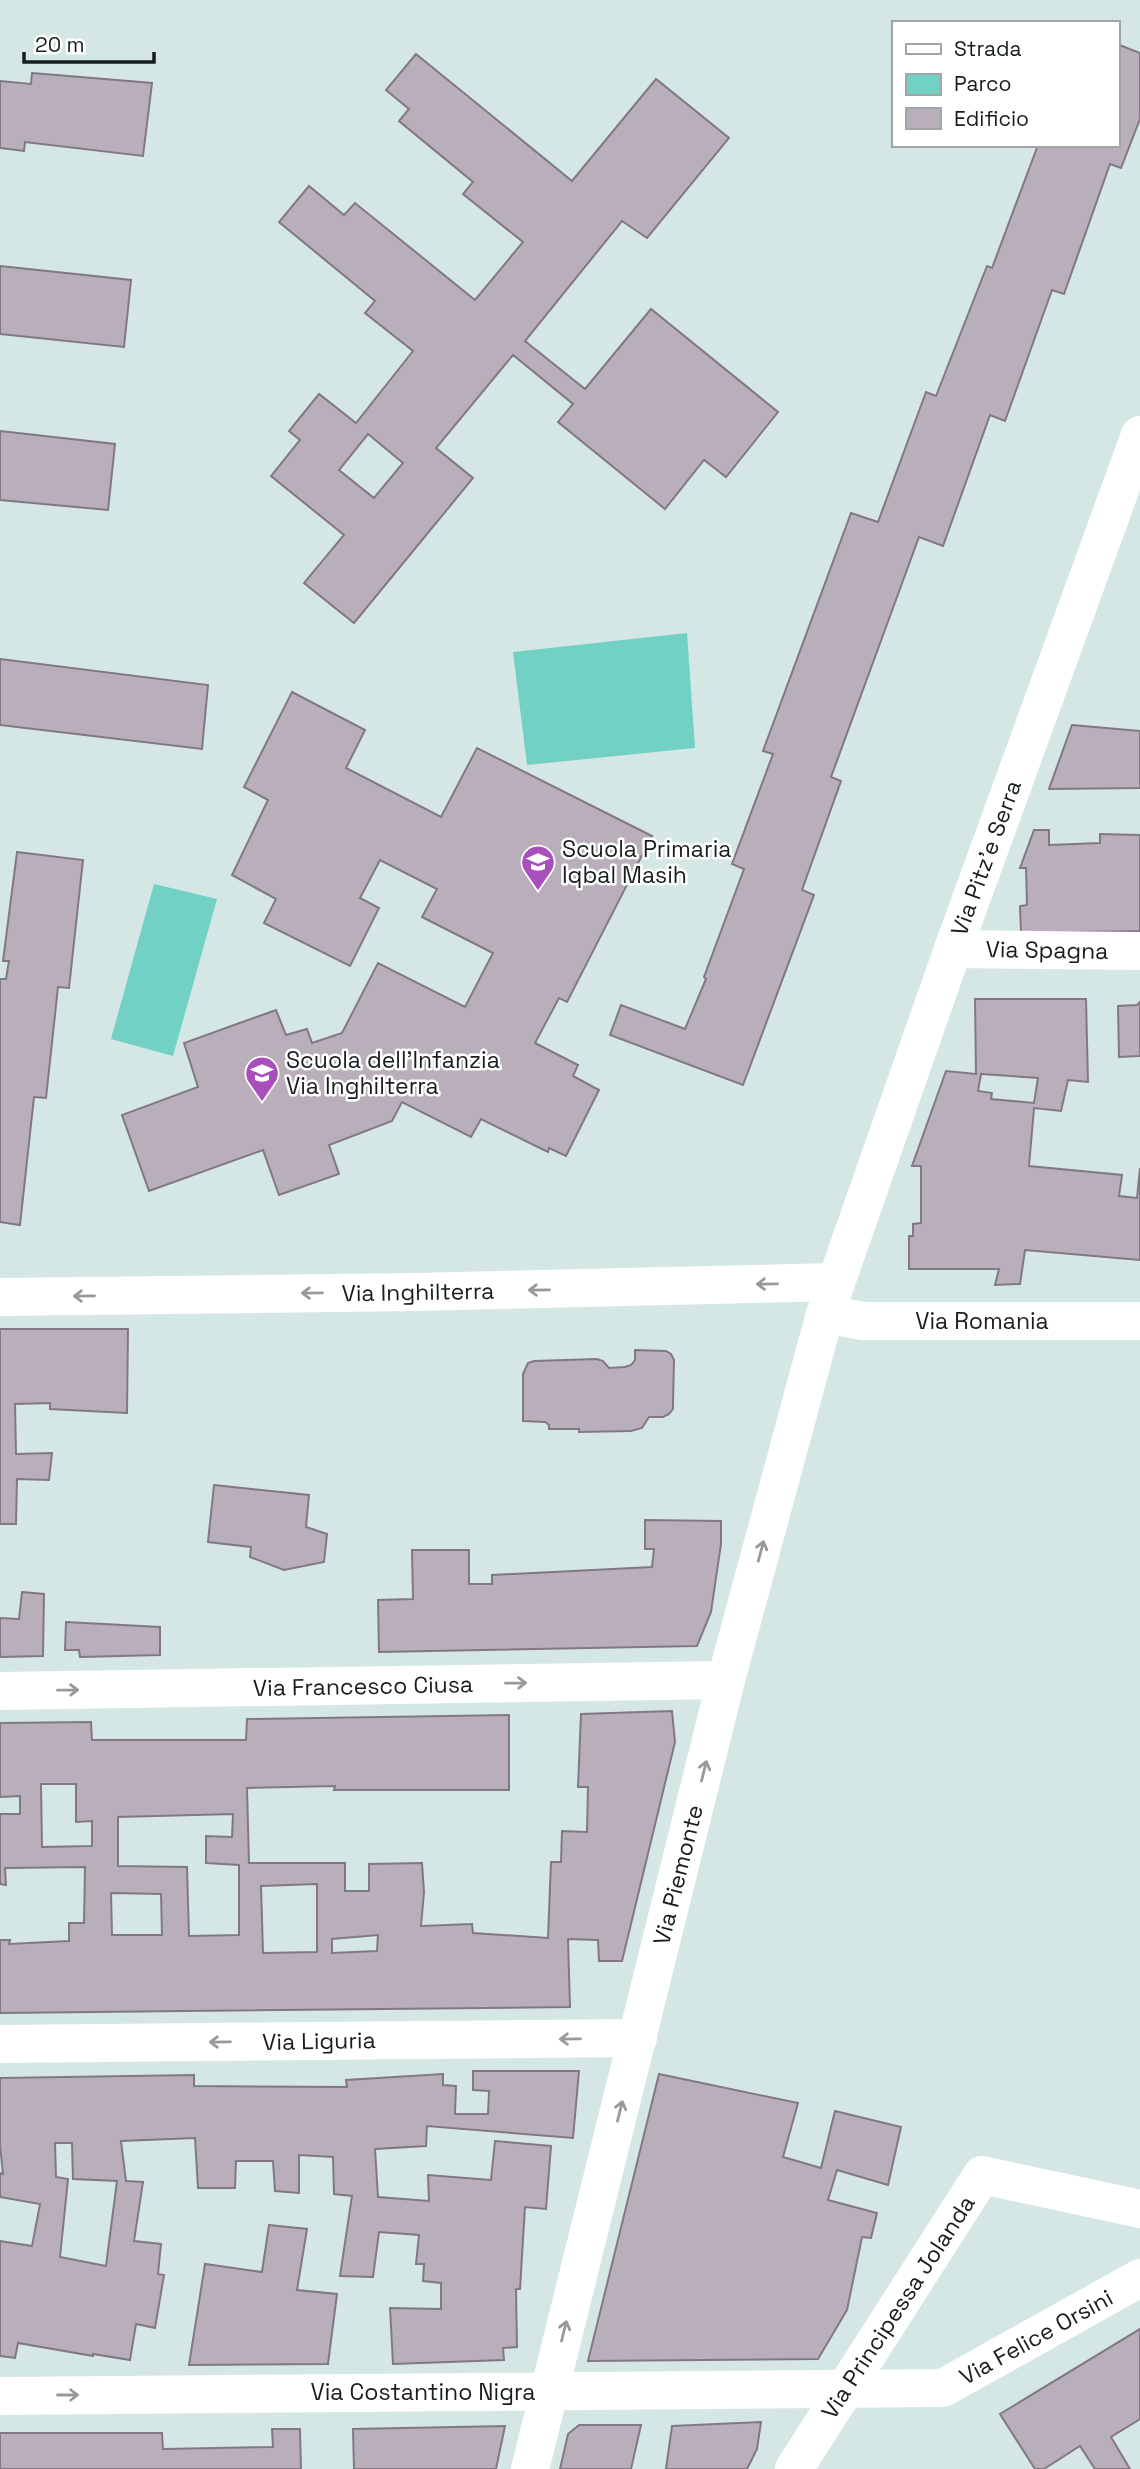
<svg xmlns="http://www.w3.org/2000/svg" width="1140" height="2469" font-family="'Space Grotesk',sans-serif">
<rect width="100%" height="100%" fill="#d5e7e4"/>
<g fill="#71d1c5">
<path d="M 687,633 L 695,748 L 527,765 L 513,652 Z"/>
<path d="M 154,884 L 217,899 L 173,1056 L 111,1039 Z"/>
</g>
<g fill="#b9afba" stroke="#827883" stroke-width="2" fill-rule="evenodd">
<path d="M 1117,44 L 1140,53 L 1140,119 L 1121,168 L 1110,164 L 1064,294 L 1052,290 L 1005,421 L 990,415 L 943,546 L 919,537 L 831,777 L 841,781 L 802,890 L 814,895 L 743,1085 L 610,1035 L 621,1005 L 685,1029 L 706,979 L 704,977 L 744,869 L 732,864 L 773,754 L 763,751 L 851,513 L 878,522 L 926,392 L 936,396 L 987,266 L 992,268 L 1038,145 L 1117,145 Z"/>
<path d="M 416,54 L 572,181 L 656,79 L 729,138 L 647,238 L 622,221 L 525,341 L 585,389 L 651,309 L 778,412 L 726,477 L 704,460 L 665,509 L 558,422 L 573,404 L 513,355 L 436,448 L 473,478 L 354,623 L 304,583 L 344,535 L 271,476 L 300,440 L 289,431 L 319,394 L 356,423 L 413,351 L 365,313 L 375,301 L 279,222 L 309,186 L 344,215 L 355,203 L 475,300 L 523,242 L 463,194 L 473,182 L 399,121 L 409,109 L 386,90 ZM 368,434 L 403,463 L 374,498 L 339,470 Z"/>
<path d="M 32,73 L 152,83 L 143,156 L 25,142 L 24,151 L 0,148 L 0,81 L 31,84 Z"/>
<path d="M 0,266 L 131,280 L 124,347 L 0,334 Z"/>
<path d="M 0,431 L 115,444 L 108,510 L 0,500 Z"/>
<path d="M 0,659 L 208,685 L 202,749 L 0,725 Z"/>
<path d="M 292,692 L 365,730 L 346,768 L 441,817 L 477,748 L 652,836 L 567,1002 L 559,998 L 535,1043 L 578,1065 L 573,1076 L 599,1090 L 566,1156 L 549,1148 L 548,1152 L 481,1119 L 471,1137 L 402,1102 L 392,1121 L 329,1145 L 339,1174 L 279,1195 L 263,1150 L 149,1191 L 122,1115 L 198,1087 L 184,1043 L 276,1010 L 286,1035 L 307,1029 L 312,1043 L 342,1033 L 378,963 L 465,1007 L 493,953 L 422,917 L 437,889 L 380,860 L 360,898 L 379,908 L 350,966 L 264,923 L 276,899 L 232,875 L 268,800 L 244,787 Z"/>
<path d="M 1072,725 L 1140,731 L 1140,788 L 1049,789 Z"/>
<path d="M 1034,830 L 1049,830 L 1049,845 L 1100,843 L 1100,834 L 1140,835 L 1140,931 L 1021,933 L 1020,906 L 1027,905 L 1026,868 L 1020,868 Z"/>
<path d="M 17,852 L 83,860 L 69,988 L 58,987 L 46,1098 L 34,1097 L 20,1225 L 0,1222 L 0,979 L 6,979 L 9,961 L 3,961 Z"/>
<path d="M 975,999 L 1086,999 L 1088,1082 L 1068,1080 L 1061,1111 L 1034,1108 L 1029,1166 L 1122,1175 L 1119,1196 L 1137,1198 L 1140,1168 L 1140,1260 L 1025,1250 L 1020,1284 L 995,1285 L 999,1269 L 909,1269 L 909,1236 L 913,1236 L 913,1224 L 921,1223 L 921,1166 L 912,1166 L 946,1071 L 976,1074 ZM 981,1074 L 1038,1078 L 1034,1103 L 991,1099 L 992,1093 L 978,1091 Z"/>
<path d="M 1140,1002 L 1140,1056 L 1119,1057 L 1118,1006 L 1137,1005 Z"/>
<path d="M 0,1329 L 128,1329 L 127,1413 L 50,1409 L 50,1403 L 15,1404 L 16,1454 L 52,1453 L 49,1480 L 17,1479 L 16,1524 L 0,1524 Z"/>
<path d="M 635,1350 L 666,1351 L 671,1354 L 674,1360 L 673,1402 L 673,1409 L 669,1414 L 663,1417 L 649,1417 L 642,1428 L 631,1431 L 579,1432 L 579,1429 L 549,1429 L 549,1425 L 545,1422 L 523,1421 L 523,1374 L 528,1363 L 534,1361 L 597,1359 L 603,1361 L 609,1368 L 625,1367 L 631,1365 L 635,1360 Z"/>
<path d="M 214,1485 L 309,1495 L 306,1527 L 327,1534 L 324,1562 L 284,1570 L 250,1557 L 251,1547 L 208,1542 Z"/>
<path d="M 645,1520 L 721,1521 L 721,1544 L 711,1612 L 697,1646 L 379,1652 L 378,1600 L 413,1599 L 412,1550 L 469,1550 L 469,1584 L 492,1584 L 492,1575 L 652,1567 L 654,1549 L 645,1549 Z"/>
<path d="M 22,1592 L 44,1594 L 43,1656 L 0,1657 L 0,1618 L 19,1619 Z"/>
<path d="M 66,1622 L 160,1627 L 160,1655 L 80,1657 L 79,1650 L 65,1650 Z"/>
<path d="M 672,1711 L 675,1742 L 622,1961 L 599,1961 L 598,1940 L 568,1939 L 570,2007 L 0,2013 L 0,1940 L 10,1940 L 9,1944 L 69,1941 L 69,1923 L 84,1923 L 85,1867 L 5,1868 L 6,1885 L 0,1884 L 0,1814 L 20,1814 L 20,1796 L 0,1797 L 0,1723 L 91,1722 L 92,1740 L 246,1740 L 247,1719 L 509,1715 L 509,1790 L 334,1790 L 335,1786 L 247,1788 L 249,1863 L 345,1863 L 345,1891 L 369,1891 L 369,1864 L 422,1863 L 424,1892 L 421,1926 L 472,1924 L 473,1933 L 548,1938 L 551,1862 L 561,1862 L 562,1831 L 587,1832 L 588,1787 L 578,1787 L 581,1714 ZM 41,1784 L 76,1784 L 76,1822 L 92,1821 L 92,1846 L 42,1847 ZM 233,1814 L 232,1837 L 206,1836 L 206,1863 L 239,1865 L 239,1935 L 189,1936 L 187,1867 L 118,1866 L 118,1817 ZM 317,1884 L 317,1952 L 263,1953 L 261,1886 ZM 111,1893 L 161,1894 L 162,1935 L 112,1935 ZM 378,1935 L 377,1951 L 332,1953 L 332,1939 Z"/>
<path d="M 473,2071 L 579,2071 L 573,2138 L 427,2126 L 426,2146 L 375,2149 L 378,2197 L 429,2201 L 428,2175 L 491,2180 L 495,2141 L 551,2146 L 546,2209 L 525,2207 L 520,2289 L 516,2289 L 517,2347 L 503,2348 L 504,2360 L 393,2364 L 390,2308 L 441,2309 L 441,2283 L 423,2281 L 424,2264 L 416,2264 L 419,2235 L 379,2232 L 373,2277 L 340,2276 L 352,2196 L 334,2194 L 333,2157 L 299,2155 L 299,2193 L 275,2191 L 273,2161 L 236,2161 L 235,2188 L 198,2188 L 195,2138 L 121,2141 L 126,2181 L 143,2182 L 134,2241 L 161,2244 L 158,2274 L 164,2275 L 155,2328 L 136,2324 L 130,2360 L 93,2354 L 93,2356 L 18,2343 L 15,2358 L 0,2356 L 0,2241 L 32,2246 L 40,2204 L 0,2197 L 0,2173 L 3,2174 L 0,2145 L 0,2078 L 194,2075 L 194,2086 L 347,2087 L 346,2080 L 443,2074 L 443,2085 L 456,2086 L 455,2114 L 488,2114 L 489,2091 L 473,2090 ZM 55,2143 L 72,2143 L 73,2179 L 117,2181 L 106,2266 L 60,2257 L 68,2179 L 56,2177 Z"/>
<path d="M 659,2074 L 798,2103 L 783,2157 L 821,2168 L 835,2111 L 901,2127 L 888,2185 L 837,2170 L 828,2200 L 877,2213 L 871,2238 L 862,2237 L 847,2310 L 818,2359 L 588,2361 Z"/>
<path d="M 269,2225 L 307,2229 L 297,2290 L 337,2294 L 328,2364 L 189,2365 L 205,2264 L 262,2272 Z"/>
<path d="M 1140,2329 L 1140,2419 L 1111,2437 L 1130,2469 L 1095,2469 L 1080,2446 L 1044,2469 L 1035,2469 L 1000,2414 Z"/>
<path d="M 761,2422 L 757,2449 L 747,2469 L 666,2469 L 672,2426 Z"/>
<path d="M 579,2425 L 641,2425 L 631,2469 L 560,2469 L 568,2434 Z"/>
<path d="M 505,2426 L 496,2469 L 354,2469 L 353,2429 Z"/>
<path d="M 272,2429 L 300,2429 L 301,2469 L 0,2469 L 0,2433 L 162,2433 L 163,2449 L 273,2447 Z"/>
</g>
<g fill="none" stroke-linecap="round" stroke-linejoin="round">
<g stroke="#fff" stroke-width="38">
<path d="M 953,949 L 1140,951"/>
<path d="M 0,1297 L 415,1292 L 835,1282"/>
<path d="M 825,1314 L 863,1321 L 1140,1321"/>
<path d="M 0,1691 L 726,1680"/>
<path d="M 0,2044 L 638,2038"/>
<path d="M 0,2396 L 943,2388 L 1140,2278"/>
<path d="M 794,2469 L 982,2175 L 1140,2209"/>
</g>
<path stroke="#fff" stroke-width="38" d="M 530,2469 L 726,1680 L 825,1314 L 953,949 L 1140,435"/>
</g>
<defs><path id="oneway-shaft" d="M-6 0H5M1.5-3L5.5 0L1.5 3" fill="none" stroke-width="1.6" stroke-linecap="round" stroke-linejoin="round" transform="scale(1.75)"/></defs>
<g stroke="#979a99">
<use href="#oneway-shaft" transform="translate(767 1284) rotate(179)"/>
<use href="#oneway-shaft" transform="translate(539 1290) rotate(179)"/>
<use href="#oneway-shaft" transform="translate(312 1293) rotate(179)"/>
<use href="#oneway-shaft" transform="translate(84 1296) rotate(179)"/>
<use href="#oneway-shaft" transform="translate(761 1551) rotate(-75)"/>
<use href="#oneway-shaft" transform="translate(516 1683) rotate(-1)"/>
<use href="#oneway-shaft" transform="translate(68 1690) rotate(-1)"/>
<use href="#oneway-shaft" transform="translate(704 1771) rotate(-76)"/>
<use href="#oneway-shaft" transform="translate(570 2039) rotate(179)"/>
<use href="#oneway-shaft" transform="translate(220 2042) rotate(179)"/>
<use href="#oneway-shaft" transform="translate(620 2111) rotate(-76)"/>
<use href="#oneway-shaft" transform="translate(564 2331) rotate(-76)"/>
<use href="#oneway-shaft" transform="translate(68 2395)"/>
</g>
<defs>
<g id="school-pin" transform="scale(1.75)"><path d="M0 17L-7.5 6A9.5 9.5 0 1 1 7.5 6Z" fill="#a94fbb" stroke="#fff"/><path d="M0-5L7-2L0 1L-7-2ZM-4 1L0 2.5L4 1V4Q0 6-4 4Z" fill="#fff"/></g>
</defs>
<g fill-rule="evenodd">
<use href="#school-pin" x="538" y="862"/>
<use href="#school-pin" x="262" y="1073"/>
</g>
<g text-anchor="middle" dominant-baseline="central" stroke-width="5" stroke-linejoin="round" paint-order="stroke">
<g font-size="23" fill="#171e1d" stroke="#fff" text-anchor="start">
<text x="562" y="849">Scuola Primaria<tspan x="562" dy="26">Iqbal Masih</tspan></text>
<text x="286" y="1060">Scuola dell'Infanzia<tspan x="286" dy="26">Via Inghilterra</tspan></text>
</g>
<g font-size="23" fill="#171e1d" stroke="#fff">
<text transform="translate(986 858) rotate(-70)">Via Pitz'e Serra</text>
<text transform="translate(1047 950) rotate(1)">Via Spagna</text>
<text transform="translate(418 1292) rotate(-1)">Via Inghilterra</text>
<text x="982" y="1321">Via Romania</text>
<text transform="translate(363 1686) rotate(-1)">Via Francesco Ciusa</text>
<text transform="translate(678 1875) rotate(-76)">Via Piemonte</text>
<text transform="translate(319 2041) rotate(-1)">Via Liguria</text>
<text transform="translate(898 2307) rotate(-57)">Via Principessa Jolanda</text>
<text transform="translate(1036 2337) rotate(-29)">Via Felice Orsini</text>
<text x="423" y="2392">Via Costantino Nigra</text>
</g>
</g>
<rect x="892" y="21" width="228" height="126" fill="#ffffff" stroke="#a2a5a5" stroke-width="2"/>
<rect x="906" y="44" width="35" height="10" fill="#ffffff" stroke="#a2a5a5" stroke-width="2"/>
<text x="954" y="56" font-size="21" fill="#171e1d">Strada</text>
<rect x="906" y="74" width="35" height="21" fill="#71d1c5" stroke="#a2a5a5" stroke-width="2"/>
<text x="954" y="91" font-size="21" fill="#171e1d">Parco</text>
<rect x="906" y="108" width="35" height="21" fill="#b9afba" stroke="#a2a5a5" stroke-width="2"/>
<text x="954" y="126" font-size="21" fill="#171e1d">Edificio</text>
<path d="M24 52v10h130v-10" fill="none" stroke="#171e1d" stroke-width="3.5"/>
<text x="35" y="52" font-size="21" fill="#171e1d" stroke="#ffffff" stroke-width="5" paint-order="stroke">20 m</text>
</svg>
